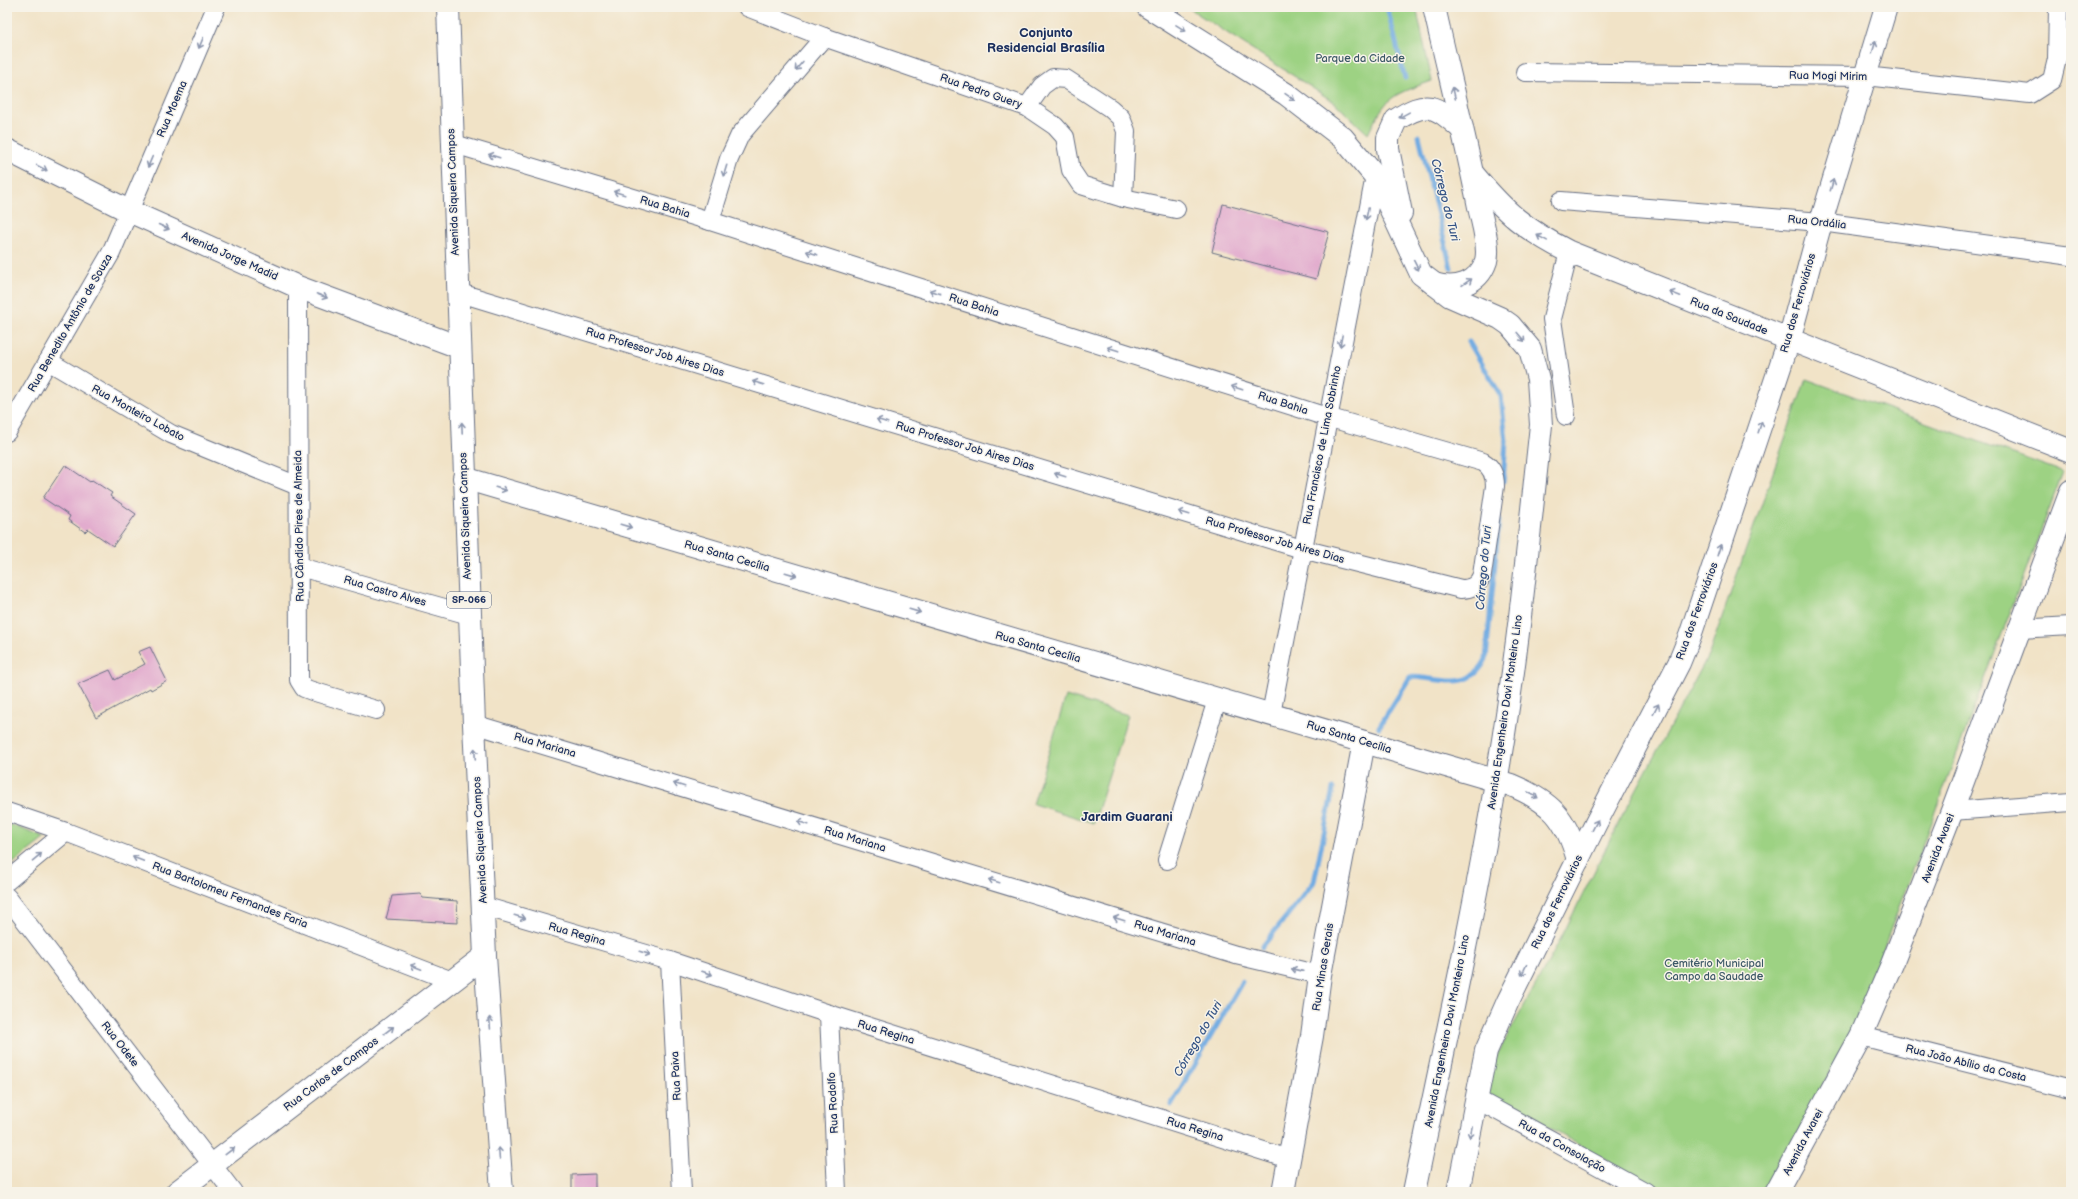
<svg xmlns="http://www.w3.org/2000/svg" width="2078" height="1199" font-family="'Balsamiq Sans',sans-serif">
<rect width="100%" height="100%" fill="#f7f3e8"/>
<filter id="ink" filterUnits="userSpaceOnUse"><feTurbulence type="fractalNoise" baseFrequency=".025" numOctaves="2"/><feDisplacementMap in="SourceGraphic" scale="8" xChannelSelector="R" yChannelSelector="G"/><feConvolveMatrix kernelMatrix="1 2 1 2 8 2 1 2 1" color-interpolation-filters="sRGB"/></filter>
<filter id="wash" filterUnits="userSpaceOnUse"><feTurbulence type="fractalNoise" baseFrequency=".012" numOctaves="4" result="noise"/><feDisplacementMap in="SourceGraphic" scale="16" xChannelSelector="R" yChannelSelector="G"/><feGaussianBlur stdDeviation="0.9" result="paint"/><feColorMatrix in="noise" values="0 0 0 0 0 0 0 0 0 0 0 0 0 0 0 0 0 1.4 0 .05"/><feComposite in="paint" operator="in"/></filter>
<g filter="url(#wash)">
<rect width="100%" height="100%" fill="#f1e3c7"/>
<g fill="#9dd283" stroke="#5c8070">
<path d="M 1187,7 L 1416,7 L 1432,81 C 1392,95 1387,95 1368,134 L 1334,102 Z"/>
<path d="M 1806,379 L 2063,472 L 1853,1029 L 1766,1192 L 1661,1192 L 1518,1110 L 1485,1093 L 1497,1055 L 1556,948 L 1619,822 L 1709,654 Z"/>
<path d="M 1066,696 L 1128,715 L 1094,823 L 1033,804 Z"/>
<path d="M 7,823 L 45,838 L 7,868 Z"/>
</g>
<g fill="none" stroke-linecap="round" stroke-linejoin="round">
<g stroke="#72ace2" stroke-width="5">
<path d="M 1387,7 L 1405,78"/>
<path d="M 1419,136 L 1451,268"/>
<path d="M 1469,342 L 1501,396 L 1506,441 L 1503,481"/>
<path d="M 1379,727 L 1410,677 C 1440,677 1469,694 1486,659 L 1499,519"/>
<path d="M 1262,947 L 1314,882 L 1333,789"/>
<path d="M 1171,1105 L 1242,982"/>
</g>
</g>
<g id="blocks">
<g fill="#e2acce">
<path d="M 1223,204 L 1329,232 L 1316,279 L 1212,252 Z"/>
<path d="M 65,465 L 90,482 L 92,480 L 112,493 L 110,496 L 136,514 L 113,546 L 88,529 L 85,532 L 68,520 L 70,516 L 43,498 Z"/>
<path d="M 150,647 L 167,681 L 151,690 L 150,688 L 96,718 L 78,684 L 110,670 L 115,680 L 145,664 L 138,652 Z"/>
<path d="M 420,894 L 423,898 L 457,901 L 458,923 L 386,919 L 392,896 Z"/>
<path d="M 595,1174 L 595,1192 L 572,1192 L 572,1175 Z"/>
</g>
</g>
</g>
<g filter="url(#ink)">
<use href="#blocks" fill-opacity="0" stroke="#666e83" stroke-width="1"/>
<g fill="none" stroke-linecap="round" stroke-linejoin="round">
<g stroke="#666e83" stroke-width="20">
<g id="minor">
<path d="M 747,7 L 824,37 L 1027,107 L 1055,126 L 1065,137 L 1071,170 L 1081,185 L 1123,198 L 1176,209"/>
<path d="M 1525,72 L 1865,76 L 2030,94 L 2052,80 L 2057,59 L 2058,7"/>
<path d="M 1027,107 L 1042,86 L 1053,78 L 1066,79 L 1110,108 L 1121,118 L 1126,131 L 1123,198"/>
<path d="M 451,143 L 710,221 L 1327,417 L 1483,462 C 1492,467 1495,475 1495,486 L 1482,575 C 1478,585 1472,589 1461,589 L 1302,549 L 457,292"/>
<path d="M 1561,201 L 1821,222 L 2071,256"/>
<path d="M 710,221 L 729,159 L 740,135 L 824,37"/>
<path d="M 298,287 L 299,680 L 304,688 L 312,691 L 376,710"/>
<path d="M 48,361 L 171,434 L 298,486"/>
<path d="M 1566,416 L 1552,319 L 1569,252"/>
<path d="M 7,432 L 111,253 L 216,7"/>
<path d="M 300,567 L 469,615"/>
<path d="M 2020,629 L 2071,626"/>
<path d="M 1271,714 L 1375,176"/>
<path d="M 474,724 L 1236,955 L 1320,975"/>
<path d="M 1952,811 L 2071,802"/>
<path d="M 7,812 L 66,832 L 452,981"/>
<path d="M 1167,860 L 1217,700"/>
<path d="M 7,881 L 66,832"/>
<path d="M 7,897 L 233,1192"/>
<path d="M 483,906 L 670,961 L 829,1014 L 1289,1159"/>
<path d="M 670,961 L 682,1192"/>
<path d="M 829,1014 L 837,1192"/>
<path d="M 1861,1036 L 2071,1089"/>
<path d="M 1478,1100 L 1646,1192"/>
</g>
</g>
<g stroke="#666e83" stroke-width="24">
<g id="tertiary">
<path d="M 7,150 L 129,211 L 298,287 L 459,347"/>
<path d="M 1474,175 C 1506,213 1524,229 1569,252 L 2071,451"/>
<path d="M 464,478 L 1511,785 C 1551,802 1566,817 1578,860"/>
<path d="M 1283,1192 L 1312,1036 L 1320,975 L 1364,742"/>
<path d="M 1458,1192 L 1486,1051 L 1508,1001 L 1596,823 L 1679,663 L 1690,636 L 1789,340 L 1821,222 L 1886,7"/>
</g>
</g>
<g stroke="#666e83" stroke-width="24">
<g id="secondary">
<path d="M 1148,7 L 1286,94 L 1343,138 L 1375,176 L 1421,274 L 1450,296 L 1500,318 L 1510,325 L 1530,349 L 1538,379 L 1541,425 C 1528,544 1517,664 1496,782 C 1473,919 1442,1056 1414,1192"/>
<path d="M 1401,213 L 1388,149 L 1388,138 L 1396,120 C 1428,99 1435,106 1462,129"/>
<path d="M 1434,284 C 1455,290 1478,285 1486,261 C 1490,245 1482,222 1479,207 C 1466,140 1449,74 1434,7"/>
<path d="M 177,1192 L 485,956"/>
</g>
</g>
<g stroke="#666e83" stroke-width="24">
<g id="primary">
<path d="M 448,7 L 474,724 L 485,956 L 502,1192"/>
<path d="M 1776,1192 L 1861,1036 L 1892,964 L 1952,811 L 2071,491"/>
</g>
</g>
<use href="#minor" stroke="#fff" stroke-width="18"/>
<use href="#tertiary" stroke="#fff" stroke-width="22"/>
<use href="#secondary" stroke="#fff" stroke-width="22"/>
<use href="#primary" stroke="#fff" stroke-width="22"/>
</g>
<defs><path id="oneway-shaft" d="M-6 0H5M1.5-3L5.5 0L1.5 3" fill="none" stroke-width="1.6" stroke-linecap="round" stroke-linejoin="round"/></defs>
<g stroke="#8d97ae">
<use href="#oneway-shaft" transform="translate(1181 28) rotate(32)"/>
<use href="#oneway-shaft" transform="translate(201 43) rotate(113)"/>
<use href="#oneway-shaft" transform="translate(1874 47) rotate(-73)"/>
<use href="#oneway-shaft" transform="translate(799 66) rotate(131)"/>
<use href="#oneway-shaft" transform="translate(1454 93) rotate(-103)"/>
<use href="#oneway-shaft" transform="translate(1290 97) rotate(35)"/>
<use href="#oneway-shaft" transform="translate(1404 115) rotate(151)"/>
<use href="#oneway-shaft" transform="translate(494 156) rotate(-163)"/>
<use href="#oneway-shaft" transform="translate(150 162) rotate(113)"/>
<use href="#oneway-shaft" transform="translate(42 168) rotate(27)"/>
<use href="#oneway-shaft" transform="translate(725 171) rotate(107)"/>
<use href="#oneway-shaft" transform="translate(1832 185) rotate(-73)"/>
<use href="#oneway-shaft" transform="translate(619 193) rotate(-163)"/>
<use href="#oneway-shaft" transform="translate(1367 214) rotate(102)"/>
<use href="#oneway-shaft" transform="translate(164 227) rotate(24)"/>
<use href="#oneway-shaft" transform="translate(1542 238) rotate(-151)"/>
<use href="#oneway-shaft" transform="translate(812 253) rotate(-162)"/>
<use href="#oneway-shaft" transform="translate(1416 265) rotate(63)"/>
<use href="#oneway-shaft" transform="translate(1467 282) rotate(-34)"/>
<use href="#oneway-shaft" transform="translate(935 292) rotate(-162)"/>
<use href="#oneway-shaft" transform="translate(1675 294) rotate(-158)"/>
<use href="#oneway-shaft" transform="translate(322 296) rotate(21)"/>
<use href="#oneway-shaft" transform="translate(1521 337) rotate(50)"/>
<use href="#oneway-shaft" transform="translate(1341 341) rotate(101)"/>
<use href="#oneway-shaft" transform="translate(1113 349) rotate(-162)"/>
<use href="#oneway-shaft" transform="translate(758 383) rotate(-163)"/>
<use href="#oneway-shaft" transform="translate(1237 388) rotate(-162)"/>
<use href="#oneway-shaft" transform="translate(882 421) rotate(-163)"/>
<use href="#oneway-shaft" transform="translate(1760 427) rotate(-72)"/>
<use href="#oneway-shaft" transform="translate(462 428) rotate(-92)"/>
<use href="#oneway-shaft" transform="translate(1060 475) rotate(-163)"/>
<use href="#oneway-shaft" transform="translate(501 489) rotate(16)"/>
<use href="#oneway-shaft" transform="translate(1184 513) rotate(-163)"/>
<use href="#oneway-shaft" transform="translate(626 526) rotate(16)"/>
<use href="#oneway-shaft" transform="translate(1719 550) rotate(-72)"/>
<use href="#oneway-shaft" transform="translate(791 574) rotate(16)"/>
<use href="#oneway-shaft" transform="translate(915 611) rotate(16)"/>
<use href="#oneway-shaft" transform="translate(1656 709) rotate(-63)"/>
<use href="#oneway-shaft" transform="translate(475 754) rotate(-93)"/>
<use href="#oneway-shaft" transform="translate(679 785) rotate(-163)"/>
<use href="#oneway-shaft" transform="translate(1533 795) rotate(30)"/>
<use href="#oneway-shaft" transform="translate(803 823) rotate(-163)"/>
<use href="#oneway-shaft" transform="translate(1595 825) rotate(-63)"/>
<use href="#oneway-shaft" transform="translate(37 857) rotate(-40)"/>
<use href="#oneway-shaft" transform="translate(138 859) rotate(-159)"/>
<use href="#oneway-shaft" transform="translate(994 881) rotate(-163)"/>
<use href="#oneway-shaft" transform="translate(520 917) rotate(16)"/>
<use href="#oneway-shaft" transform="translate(1119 919) rotate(-163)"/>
<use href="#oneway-shaft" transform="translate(645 953) rotate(16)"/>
<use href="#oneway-shaft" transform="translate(416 967) rotate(-159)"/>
<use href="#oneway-shaft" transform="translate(1297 970) rotate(-167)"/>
<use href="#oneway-shaft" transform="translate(1524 970) rotate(116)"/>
<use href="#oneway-shaft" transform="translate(707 973) rotate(19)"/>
<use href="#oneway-shaft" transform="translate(490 1023) rotate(-94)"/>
<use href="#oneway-shaft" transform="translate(389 1030) rotate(-37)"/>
<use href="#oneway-shaft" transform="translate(1471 1132) rotate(102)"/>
<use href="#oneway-shaft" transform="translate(230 1151) rotate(-37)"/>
<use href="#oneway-shaft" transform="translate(499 1153) rotate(-94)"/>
</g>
</g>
<g text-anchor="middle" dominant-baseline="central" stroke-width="3" stroke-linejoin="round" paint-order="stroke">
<rect fill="#f7f3e8" stroke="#5d6a87" stroke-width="1" x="447" y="592" width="44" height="16" rx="3"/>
<g font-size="10" font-weight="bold" fill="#1b2f5e">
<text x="469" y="600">SP-066</text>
</g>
<g font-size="11" fill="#3c5867" stroke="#f7f3e8">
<text x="1360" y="58">Parque da Cidade</text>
<text x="1714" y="963">Cemitério Municipal<tspan x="1714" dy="13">Campo da Saudade</tspan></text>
</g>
<g font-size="11" fill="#1b2f5e" stroke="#f7f3e8">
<text transform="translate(1828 76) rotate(1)">Rua Mogi Mirim</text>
<text transform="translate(981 91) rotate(19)">Rua Pedro Guery</text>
<text transform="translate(172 109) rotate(-67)">Rua Moema</text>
<text transform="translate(453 192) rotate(-92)">Avenida Siqueira Campos</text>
<text transform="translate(665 207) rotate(17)">Rua Bahia</text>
<text transform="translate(1817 222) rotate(6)">Rua Ordália</text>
<text transform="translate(230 256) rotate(24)">Avenida Jorge Madid</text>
<text transform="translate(1798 303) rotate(-74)">Rua dos Ferroviários</text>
<text transform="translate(974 305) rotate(18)">Rua Bahia</text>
<text transform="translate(1729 316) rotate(22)">Rua da Saudade</text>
<text transform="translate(70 323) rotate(-60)">Rua Benedito Antônio de Souza</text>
<text transform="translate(655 352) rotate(17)">Rua Professor Job Aires Dias</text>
<text transform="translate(1283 403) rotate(18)">Rua Bahia</text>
<text transform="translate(138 413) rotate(29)">Rua Monteiro Lobato</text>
<text transform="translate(1322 445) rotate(-79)">Rua Francisco de Lima Sobrinho</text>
<text transform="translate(965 446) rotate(17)">Rua Professor Job Aires Dias</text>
<text transform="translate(465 516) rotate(-92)">Avenida Siqueira Campos</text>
<text transform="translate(299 526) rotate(-91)">Rua Cândido Pires de Almeida</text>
<text transform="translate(1275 540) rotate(16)">Rua Professor Job Aires Dias</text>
<text transform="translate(727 556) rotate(16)">Rua Santa Cecília</text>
<text transform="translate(385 591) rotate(16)">Rua Castro Alves</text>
<text transform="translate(1697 611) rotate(-70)">Rua dos Ferroviários</text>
<text transform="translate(1038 647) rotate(16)">Rua Santa Cecília</text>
<text transform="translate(1505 712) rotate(-82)">Avenida Engenheiro Davi Monteiro Lino</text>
<text transform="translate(1349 737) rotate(17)">Rua Santa Cecília</text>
<text transform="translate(545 745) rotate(16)">Rua Mariana</text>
<text transform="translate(855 839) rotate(17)">Rua Mariana</text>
<text transform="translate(480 840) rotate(-93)">Avenida Siqueira Campos</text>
<text transform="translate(1938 848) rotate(-69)">Avenida Avarei</text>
<text transform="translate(230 895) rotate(21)">Rua Bartolomeu Fernandes Faria</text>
<text transform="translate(1557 902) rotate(-64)">Rua dos Ferroviários</text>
<text transform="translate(1165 933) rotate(17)">Rua Mariana</text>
<text transform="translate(577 934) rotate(16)">Rua Regina</text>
<text transform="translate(1323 967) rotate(-81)">Rua Minas Gerais</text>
<text transform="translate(1447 1031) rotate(-79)">Avenida Engenheiro Davi Monteiro Lino</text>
<text transform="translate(886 1032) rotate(17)">Rua Regina</text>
<text transform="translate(120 1044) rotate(52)">Rua Odete</text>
<text transform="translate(1966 1063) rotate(14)">Rua João Abílio da Costa</text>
<text transform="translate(331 1074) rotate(-37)">Rua Carlos de Campos</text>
<text transform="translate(676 1076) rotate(-93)">Rua Paiva</text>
<text transform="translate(833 1103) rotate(-93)">Rua Rodolfo</text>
<text transform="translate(1195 1129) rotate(17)">Rua Regina</text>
<text transform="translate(1803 1142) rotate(-62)">Avenida Avarei</text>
<text transform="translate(1562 1146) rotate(29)">Rua da Consolação</text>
</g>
<g font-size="12" font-style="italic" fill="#355486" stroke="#f7f3e8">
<text transform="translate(1445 200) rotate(76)">Córrego do Turi</text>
<text transform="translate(1484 568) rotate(-85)">Córrego do Turi</text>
<text transform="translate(1198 1039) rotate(-60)">Córrego do Turi</text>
</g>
<g font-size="13" font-weight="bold" fill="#1b2f5e" stroke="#f7f3e8">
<text x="1046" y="33">Conjunto<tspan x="1046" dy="15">Residencial Brasília</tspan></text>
<text x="1127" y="817">Jardim Guarani</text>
</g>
</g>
<rect width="2078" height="1199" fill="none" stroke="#f7f3e8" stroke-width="24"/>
</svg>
